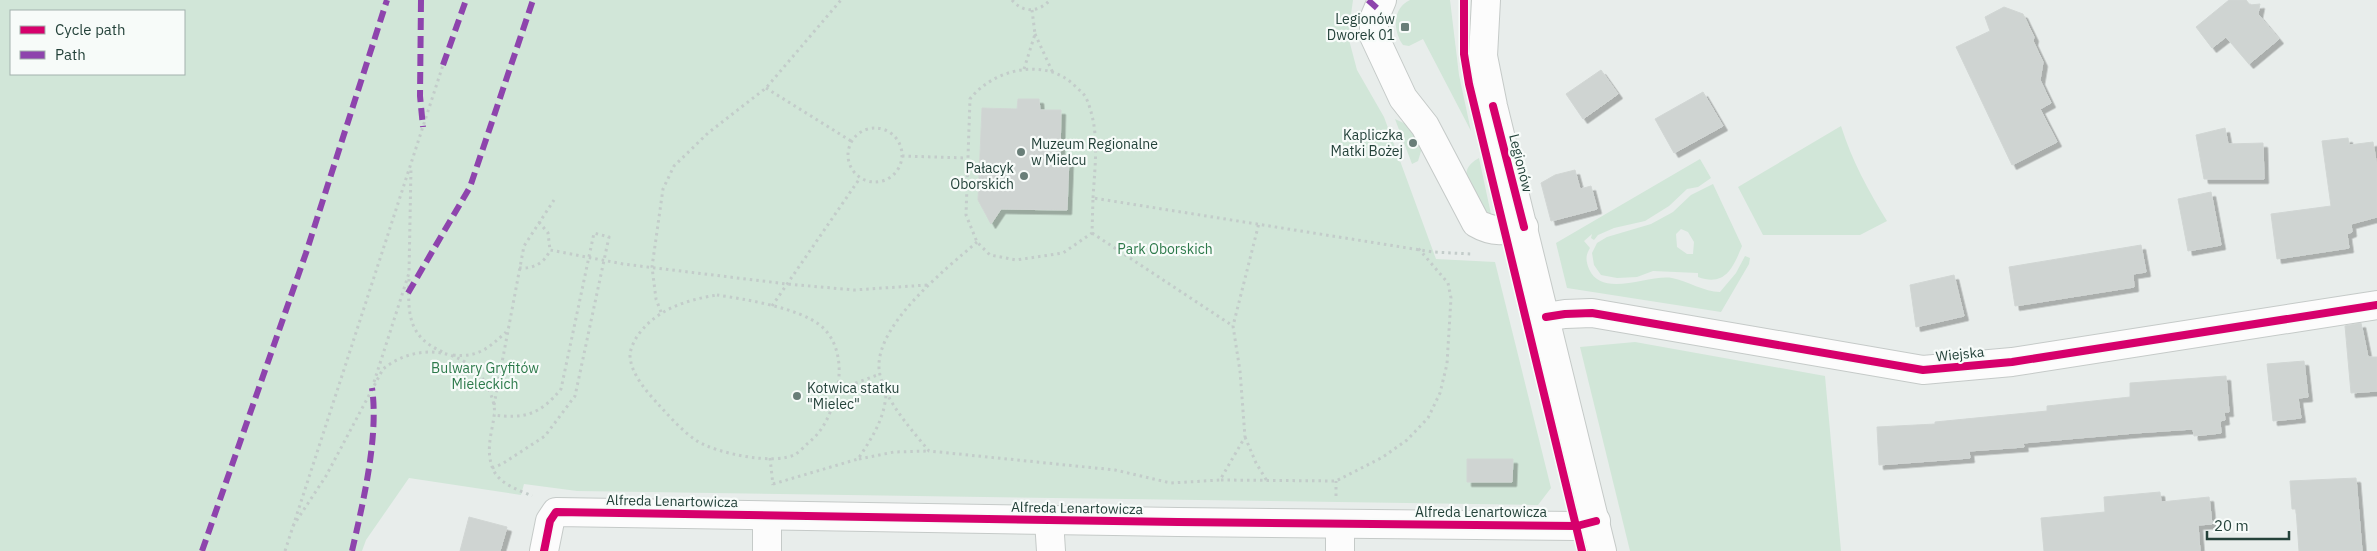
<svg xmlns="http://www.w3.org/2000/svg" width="2377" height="551" font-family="'IBM Plex Sans',sans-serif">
<defs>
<filter id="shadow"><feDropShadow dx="4.5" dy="4.5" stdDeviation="0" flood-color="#0004"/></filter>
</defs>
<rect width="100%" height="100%" fill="#e8edeb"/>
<g fill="#d1e6d8" fill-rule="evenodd">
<path d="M 0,0 L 1353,0 L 1348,36 L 1357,70 L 1384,117 L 1436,259 L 1495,262 L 1551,488 L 1538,505 L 577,491 L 524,484 L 521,495 L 409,478 L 366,540 L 362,551 L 0,551 ZM 11,11 L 184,11 L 184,74 L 11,74 Z"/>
<path d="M 1410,0 L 1450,0 L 1459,75 L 1471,131 L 1423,39 L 1409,46 L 1403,45 C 1393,31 1392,8 1410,0 Z"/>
<path d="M 1395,119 L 1410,126 L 1422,148 L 1418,161 L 1412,164 Z"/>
<path d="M 1841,126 C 1852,161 1868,190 1887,221 L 1860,235 L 1763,235 L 1738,187 Z"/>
<path d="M 1479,158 L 1491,214 L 1481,209 C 1472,190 1454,171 1479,158 Z"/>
<path d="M 1700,159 L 1711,178 L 1698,187 L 1687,189 L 1669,206 L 1645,221 L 1614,228 L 1598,235 L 1594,240 L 1591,238 L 1592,234 L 1584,241 L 1590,248 C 1585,256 1586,261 1589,269 C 1602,299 1649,274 1672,278 C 1688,281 1704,292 1720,292 L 1736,273 L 1745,256 L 1750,258 L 1749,264 L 1721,312 L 1567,288 L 1556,243 Z"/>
<path d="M 1713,184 L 1742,246 C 1733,268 1725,287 1698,277 L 1698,273 L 1653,271 L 1637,277 L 1617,278 L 1601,275 L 1594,265 L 1592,253 L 1597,243 L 1607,237 L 1651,224 L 1673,212 L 1691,195 ZM 1681,229 L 1688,232 L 1694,242 L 1693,254 L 1687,254 L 1677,247 L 1676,234 Z"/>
<path d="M 1635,342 L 1825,376 L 1841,551 L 1630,551 L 1580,347 Z"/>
</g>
<g fill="#cfd4d2" stroke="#d1d6d4" filter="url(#shadow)">
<path d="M 2229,0 L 2246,0 L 2250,5 L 2260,4 L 2258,14 L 2279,39 L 2249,64 L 2226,37 L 2212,48 L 2196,27 Z"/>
<path d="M 2004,7 L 2023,14 L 2034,37 L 2033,41 L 2043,62 L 2040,80 L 2051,103 L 2040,109 L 2057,142 L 2012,165 L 1956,47 L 1990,31 L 1985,17 Z"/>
<path d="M 1601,70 L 1618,94 L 1583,119 L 1566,94 Z"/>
<path d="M 1703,92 L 1723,126 L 1674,153 L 1655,119 Z"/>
<path d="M 1018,99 L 1039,99 L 1040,110 L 1061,110 L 1060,157 L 1069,158 L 1067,210 L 1001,209 L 991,224 L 978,200 L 982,108 L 1017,109 Z"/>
<path d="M 2225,128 L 2228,144 L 2263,143 L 2264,179 L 2204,179 L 2196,135 Z"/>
<path d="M 2348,138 L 2349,145 L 2373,142 L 2377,167 L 2377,217 L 2351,224 L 2352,232 L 2347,234 L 2349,248 L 2277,259 L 2271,214 L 2331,206 L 2322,141 Z"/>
<path d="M 1575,170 L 1580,189 L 1591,186 L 1597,209 L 1551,221 L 1541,183 L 1555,175 Z"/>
<path d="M 2211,192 L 2221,245 L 2188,251 L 2178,199 Z"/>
<path d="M 2141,245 L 2146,272 L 2133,274 L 2134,287 L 2015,306 L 2009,267 Z"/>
<path d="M 1954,275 L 1964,316 L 1916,327 L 1910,285 Z"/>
<path d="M 2361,323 L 2368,357 L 2377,357 L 2377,391 L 2351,393 L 2345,326 Z"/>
<path d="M 2304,361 L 2308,397 L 2298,398 L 2301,418 L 2273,421 L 2267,364 Z"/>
<path d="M 2226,376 L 2229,412 L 2224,412 L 2225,420 L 2220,421 L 2221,433 L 2194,436 L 2193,429 L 2135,433 L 2023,443 L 2024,447 L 1969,451 L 1970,458 L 1879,465 L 1877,427 L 1935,424 L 1935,422 L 2047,411 L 2047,406 L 2130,397 L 2130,383 Z"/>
<path d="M 1467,459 L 1513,459 L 1512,482 L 1467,482 Z"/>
<path d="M 2356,478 L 2362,551 L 2299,551 L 2296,509 L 2292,509 L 2290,481 Z"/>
<path d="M 2160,492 L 2161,502 L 2209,497 L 2212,524 L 2198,525 L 2200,551 L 2044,551 L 2041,518 L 2105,512 L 2104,497 Z"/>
<path d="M 469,517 L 507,527 L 500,551 L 460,551 Z"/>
</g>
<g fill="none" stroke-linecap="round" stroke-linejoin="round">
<g stroke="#c5cac8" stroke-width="30">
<g id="minor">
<path d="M 1382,0 L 1374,19 L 1374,36 L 1403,98 L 1425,126 L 1476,223 C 1493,233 1506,231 1524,227"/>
<path d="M 1486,0 L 1483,56 L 1493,106 L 1602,551"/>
<path d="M 1546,317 L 1565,314 L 1592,313 L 1923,370 L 2012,362 L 2377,305"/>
<path d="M 767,516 L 767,551"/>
<path d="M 1049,520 L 1051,551"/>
<path d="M 544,551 L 550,521 L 556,512 L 1178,522 L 1577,526 L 1596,521"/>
<path d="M 1340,551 L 1340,524"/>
</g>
</g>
<g stroke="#c3ccca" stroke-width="3" stroke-dasharray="2.5 4" stroke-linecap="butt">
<path d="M 1012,0 C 1023,13 1038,13 1050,0"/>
<path d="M 1035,34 L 1053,73"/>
<path d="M 1024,69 L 1035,34 L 1032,10"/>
<path d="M 766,88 L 851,141"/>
<circle cx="875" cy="155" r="27"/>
<path d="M 902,156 L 966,158"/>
<path d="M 1093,198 C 1095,163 1100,132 1087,100 C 1085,94 1079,90 1074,85 C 1045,57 993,69 970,99 L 966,215 L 977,242 L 990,255 L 1016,260 L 1063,253 L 1092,233 L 1093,198 L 1433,252 L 1471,254"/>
<path d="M 539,222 L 548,233 L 550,250"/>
<path d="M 1092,233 L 1233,326"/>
<path d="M 977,242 C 946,269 869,329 880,375 C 887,403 911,429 929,451 L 1115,470 L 1171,483 L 1220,480 L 1245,437 L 1240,371 L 1233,326 L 1259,223"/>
<path d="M 519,268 C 533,269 545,263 550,250 L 623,264 L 787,284 L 854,290 L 927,285"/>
<path d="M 409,279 C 408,312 407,337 443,352"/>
<path d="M 717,295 C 744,299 800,308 821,326 C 839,341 842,368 837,389 C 832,411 825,430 807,444 C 804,447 800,451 796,454 C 775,466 716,453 697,441 C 682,431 670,417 658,404 C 647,392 631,374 630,356 C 630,349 634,341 638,335 C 657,309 686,300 717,295 Z"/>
<path d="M 772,306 L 860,178"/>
<path d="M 661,312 L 656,299 L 652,267 L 663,189 L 674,166 L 708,133 L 766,88 L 841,0"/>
<path d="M 453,355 C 477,358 489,348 506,332"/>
<path d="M 374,382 L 409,273 L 411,167"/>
<path d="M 837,390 L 880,374"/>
<path d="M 494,405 L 524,246 L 554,200"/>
<path d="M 1245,437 L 1256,463 L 1267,481"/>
<path d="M 770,458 L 773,485"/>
<path d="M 859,459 L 894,452 L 929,451"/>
<path d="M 492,468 L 502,464 L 545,436 L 575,396 L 609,237 L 594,233 L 561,389 C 540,415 524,419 493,415"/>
<path d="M 1221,480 L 1336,481 L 1383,457 L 1407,440 L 1428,418 L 1440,393 L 1447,364 L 1451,298 L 1448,283 L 1418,248"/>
<path d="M 773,484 L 858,459 C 872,438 885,418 886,393"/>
<path d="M 1336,496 L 1336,481"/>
<path d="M 293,526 L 326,476 L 383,369 C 423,337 482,351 494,405 C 497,422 483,445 493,469 C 499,484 519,490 532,496"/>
<path d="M 285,551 L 443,65"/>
</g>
<use href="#minor" stroke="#fcfcfc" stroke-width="28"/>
<g stroke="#8e44ad" stroke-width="6" stroke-dasharray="12 6" stroke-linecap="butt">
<path d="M 421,0 L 420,96 L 423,127"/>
<path d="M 1368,0 L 1378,9"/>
<path d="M 443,65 L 466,0"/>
<path d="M 408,293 L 470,187 L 533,0"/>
<path d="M 202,551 L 306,253 L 387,0"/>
<path d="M 352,551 C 363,503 379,436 372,388"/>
</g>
<g stroke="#f7fbf9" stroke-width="11">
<g id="cycleway">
<path d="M 1464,0 L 1464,54 L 1469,84 L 1582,551"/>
<path d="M 1493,106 L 1524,227"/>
<path d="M 1546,317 L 1565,314 L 1592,313 L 1923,370 L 2012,362 L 2377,305"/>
<path d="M 544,551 L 550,521 L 556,512 L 1178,522 L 1577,526 L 1596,521"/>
</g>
</g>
<use href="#cycleway" stroke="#d6006c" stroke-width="8"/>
</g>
<g fill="#697e78" stroke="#f7fbf9" stroke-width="2">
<rect x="1400" y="22" width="10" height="10" rx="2.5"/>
<circle cx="1413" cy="143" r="5"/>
<circle cx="1021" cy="152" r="5"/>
<circle cx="1024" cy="176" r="5"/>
<circle cx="797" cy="396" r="5"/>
</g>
<g text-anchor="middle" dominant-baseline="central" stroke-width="4.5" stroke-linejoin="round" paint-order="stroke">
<g font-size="14" fill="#24423a" stroke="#f7fbf9" text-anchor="end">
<text x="1395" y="19">Legionów<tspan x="1395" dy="16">Dworek 01</tspan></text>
<text x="1403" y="135">Kapliczka<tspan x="1403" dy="16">Matki Bożej</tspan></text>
<text x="1031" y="144" text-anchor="start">Muzeum Regionalne<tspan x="1031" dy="16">w Mielcu</tspan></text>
<text x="1014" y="168">Pałacyk<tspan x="1014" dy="16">Oborskich</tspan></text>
<text x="807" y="388" text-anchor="start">Kotwica statku<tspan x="807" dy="16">"Mielec"</tspan></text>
</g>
<g font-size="14" fill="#24423a" stroke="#f7fbf9">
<text transform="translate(1521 163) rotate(76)">Legionów</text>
<text transform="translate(1960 354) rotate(-6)">Wiejska</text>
<text transform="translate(672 501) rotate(1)">Alfreda Lenartowicza</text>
<text transform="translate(1077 508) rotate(1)">Alfreda Lenartowicza</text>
<text x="1481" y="512">Alfreda Lenartowicza</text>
</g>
<g font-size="14" fill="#2d7a4b" stroke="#f7fbf9">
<text x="1165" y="249">Park Oborskich</text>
<text x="485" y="368">Bulwary Gryfitów<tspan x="485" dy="16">Mieleckich</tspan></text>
</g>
</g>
<rect x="10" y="10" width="175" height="65" fill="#f7fbf9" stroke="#a3b1ad"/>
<rect x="20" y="26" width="25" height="8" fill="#d6006c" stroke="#a3b1ad"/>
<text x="55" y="35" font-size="15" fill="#24423a">Cycle path</text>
<rect x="20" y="51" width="25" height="8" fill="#8e44ad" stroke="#a3b1ad"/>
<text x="55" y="60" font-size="15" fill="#24423a">Path</text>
<path d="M2207 531v8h82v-8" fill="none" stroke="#24423a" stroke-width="2.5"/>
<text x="2214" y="531" font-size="15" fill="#24423a" stroke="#f7fbf9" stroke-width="4" paint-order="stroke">20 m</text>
</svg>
